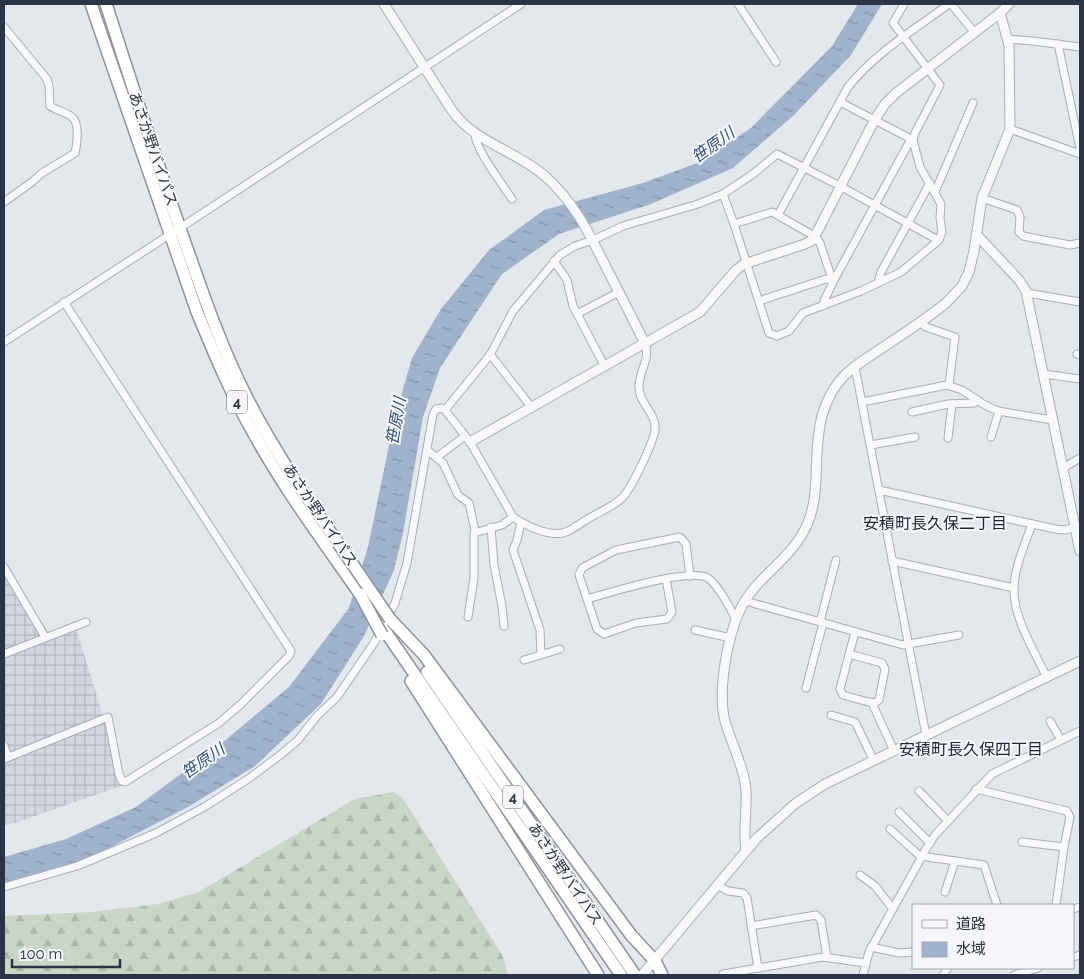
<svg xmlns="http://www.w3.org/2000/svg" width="1084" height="979" font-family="Raleway,'Noto Sans JP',sans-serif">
<defs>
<pattern id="industrial-grid" width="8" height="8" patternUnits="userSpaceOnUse" patternTransform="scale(1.25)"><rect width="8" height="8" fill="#d2d6de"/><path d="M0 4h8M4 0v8" fill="none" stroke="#b4b8c0"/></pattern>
<pattern id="forest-firs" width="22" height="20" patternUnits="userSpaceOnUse" patternTransform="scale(1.25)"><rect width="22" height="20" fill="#c9d6c5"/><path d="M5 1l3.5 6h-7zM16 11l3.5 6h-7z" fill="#adb8ab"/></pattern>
<pattern id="water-ripples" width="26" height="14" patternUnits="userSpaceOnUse" patternTransform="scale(1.25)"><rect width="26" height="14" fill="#9fb4cc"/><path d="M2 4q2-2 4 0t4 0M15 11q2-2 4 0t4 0" fill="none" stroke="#8293a7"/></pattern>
</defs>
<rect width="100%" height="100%" fill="#e4e7ec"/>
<path fill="url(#industrial-grid)" d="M 4,568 L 52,637 L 77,631 L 124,785 L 15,823 L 4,825 Z"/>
<path fill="url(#forest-firs)" d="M 393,792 L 402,797 L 502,955 L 508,975 L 4,975 L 4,916 L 91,912 L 158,904 L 197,893 L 355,799 Z"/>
<path fill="url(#water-ripples)" d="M 858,4 L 882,4 L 851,55 L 794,115 L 733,168 L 651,204 L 559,234 L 502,274 L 440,368 L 423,417 L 403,533 L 394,570 L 364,636 L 321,704 L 255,766 L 188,807 L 80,863 L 4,887 L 4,857 L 66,839 L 136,807 L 216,748 L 289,687 L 349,608 L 368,547 L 395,417 L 412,358 L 441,309 L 489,250 L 544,210 L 643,183 L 700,162 L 751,128 L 832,46 Z"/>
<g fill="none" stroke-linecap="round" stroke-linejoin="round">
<g stroke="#a9aeb7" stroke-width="9">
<g id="minor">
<path d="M 738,4 L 776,62"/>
<path d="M 951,4 L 975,33"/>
<path d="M 4,27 L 47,79 L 49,86 L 50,106 C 57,111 66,112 72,117 C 80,123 77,145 75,153 L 42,173 L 32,182 L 4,202"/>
<path d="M 1008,39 L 1033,41 L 1080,47"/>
<path d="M 1058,44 L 1080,148"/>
<path d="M 840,102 L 913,140"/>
<path d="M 1010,129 L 1080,154"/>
<path d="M 475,134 C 475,149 503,185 512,199"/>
<path d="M 935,192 L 973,103"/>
<path d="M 723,194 L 734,224 L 769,333 L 777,336 L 789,331 L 803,313 L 861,291 L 901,272 L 939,240 L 942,232 L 940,218 L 941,204 L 920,167 L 913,140 L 915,133 L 940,85 L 893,23 L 904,4"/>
<path d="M 982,198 L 1017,210 L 1020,217 L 1019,232 L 1023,236 L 1070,245 L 1080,243"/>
<path d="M 778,215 L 848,87 C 875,53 915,29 949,4"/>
<path d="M 734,224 L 772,212 L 816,237 L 820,243 L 832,279"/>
<path d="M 554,261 L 567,280 L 573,306 L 605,367"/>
<path d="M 878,283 L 881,272 L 930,183"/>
<path d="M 1027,293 L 1080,302"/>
<path d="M 759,301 L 826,279 L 834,280"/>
<path d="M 823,306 L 824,301 L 834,280 L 911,139"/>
<path d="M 577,314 L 619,292"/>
<path d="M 920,322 L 926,327 L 955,337 L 949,385"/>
<path d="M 4,342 L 180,228 L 521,4"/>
<path d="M 490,354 L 532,408"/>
<path d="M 1077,354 L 1080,355"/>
<path d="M 855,367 L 926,735"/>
<path d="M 1044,374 L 1080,379"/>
<path d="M 862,402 L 947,385 L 962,390 L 983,404 L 998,411 L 1053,420"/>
<path d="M 445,410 L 490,355 L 513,311 L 560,255 L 575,246 L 593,240 L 623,226 L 698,204 L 723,194 L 753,174 L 777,154 L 840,186 L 938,240"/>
<path d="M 912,412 L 948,404 L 974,403 L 978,400"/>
<path d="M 991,437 L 999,411"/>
<path d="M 948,438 L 952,404"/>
<path d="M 871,445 L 915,437"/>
<path d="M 427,450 L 443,463 L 458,495 L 469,503 L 475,531"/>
<path d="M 437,457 L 465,436"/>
<path d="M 1063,468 L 1080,458"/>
<path d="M 879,490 L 1055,529 L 1065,530 L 1080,526"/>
<path d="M 521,522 L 517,540 L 513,550 L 540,630 L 541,655"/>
<path d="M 1032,524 C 1025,544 1015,566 1014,587 C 1012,616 1035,652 1047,678"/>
<path d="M 491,527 L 494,565 L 502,606 L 504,626"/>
<path d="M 892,561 L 1014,588"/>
<path d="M 4,567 L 45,637"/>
<path d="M 666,579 L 672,612 L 667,619 L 636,623 L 604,634 L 597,629 L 579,575 L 582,568 L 616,550 L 680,537 L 686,544 L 690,576"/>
<path d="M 587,599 C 609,593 690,567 708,578 C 718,585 731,609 736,620"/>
<path d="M 745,601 L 903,645 L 959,635"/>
<path d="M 468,617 L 474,578 L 474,533 L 502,525 L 513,517"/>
<path d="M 820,622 L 836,560"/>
<path d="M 695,630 L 731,638"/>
<path d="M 855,632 L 840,689 L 843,695 L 872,703 L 894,751"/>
<path d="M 4,654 L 86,622"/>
<path d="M 849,654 L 882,663 L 885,669 L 879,700 L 875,703 L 870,702"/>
<path d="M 524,660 L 560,649"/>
<path d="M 806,688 L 823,623"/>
<path d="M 831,715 L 855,722 L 874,761"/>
<path d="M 1050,721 L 1061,740"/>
<path d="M 4,746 L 8,757"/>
<path d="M 4,759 L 108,717 L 119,774 L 122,781 L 125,782 L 219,723 L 241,704 L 289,656 L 291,651 L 64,302"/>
<path d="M 976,789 L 1067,811 L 1070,817 L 1064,847 L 1056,905"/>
<path d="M 919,791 L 948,821"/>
<path d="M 899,812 L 930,843"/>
<path d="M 890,829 L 920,856 L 984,865 L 997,905"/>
<path d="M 1022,842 L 1064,847"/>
<path d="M 860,875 L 875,886 L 893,909"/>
<path d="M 717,885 L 728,891 L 743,893 L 747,898 L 758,968"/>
<path d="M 4,887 L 77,866 L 118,849 L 156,833 L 206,806 L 248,779 L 279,756 L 298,740 L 317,716 L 337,697 L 374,643 L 395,603 L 407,563 L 433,414 L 436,409 L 442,408 L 445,410 L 470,442 L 513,517 C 527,526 546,536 563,533 C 571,531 579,524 586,520 C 597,513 613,507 622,498 C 632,488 653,443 655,430 C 657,414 639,403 639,388 C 638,372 651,360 645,344"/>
<path d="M 945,892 L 955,861"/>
<path d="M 1073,909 L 1080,907"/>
<path d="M 751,926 L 816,915 L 821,920 L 827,957"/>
<path d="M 871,947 L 899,953 L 913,952"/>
<path d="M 1073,957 L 1080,955"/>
<path d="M 724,975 L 723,974 L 823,957 L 865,963"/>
<path d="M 863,975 L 869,952 L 926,849 L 935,835 L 992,774 L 1080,731"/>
<path d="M 943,975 L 948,968"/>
<path d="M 1014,975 L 1038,968"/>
</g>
</g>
<g stroke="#a9aeb7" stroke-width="11">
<g id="tertiary">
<path d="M 384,4 L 451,109 C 474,143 516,150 546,177 C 575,203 590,235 607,269 C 620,294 633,319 645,344"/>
<path d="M 976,234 L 1019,280 L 1026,291 L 1080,551"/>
<path d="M 470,442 L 700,312 L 736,270 L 744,264 L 805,244 L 813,240 L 874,121 L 885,104 L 896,93 L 1000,13 L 1009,4"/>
<path d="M 746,850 C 742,827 749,805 745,782 C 741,761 731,742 725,721 C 717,690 728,632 743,604 C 760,574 791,560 807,525 C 820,496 814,462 819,432 C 821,412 830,391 843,377 C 854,365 869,357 882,348 C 904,333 927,319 947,302 L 962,286 L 969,272 L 974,251 L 982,198 L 1010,129 L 1009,45 L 1000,13"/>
<path d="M 642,975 L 757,838 L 796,803 L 825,784 L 1080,661"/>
</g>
</g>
<g stroke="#8b94a3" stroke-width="14">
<g id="trunk">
<path d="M 91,4 L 197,312 C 214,353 231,394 253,432 C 284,489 323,541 360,594"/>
<path d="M 106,4 C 131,82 156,160 183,237 C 202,291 220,345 246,396 C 272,448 305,496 338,543"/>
<path d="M 390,619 L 424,655 L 631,935 L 655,961 L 662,975"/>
<path d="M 385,631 L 621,975"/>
<path d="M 427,672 L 635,975"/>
<path d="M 411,681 L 598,975"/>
</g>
</g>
<use href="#minor" stroke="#f7f8fa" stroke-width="7"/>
<use href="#tertiary" stroke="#f7f8fa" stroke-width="9"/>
<use href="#trunk" stroke="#fff" stroke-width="11"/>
<g stroke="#8b94a3" stroke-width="14" stroke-linecap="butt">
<g id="trunk-bridge">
<path d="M 338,543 L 390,619"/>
<path d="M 360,594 L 382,635"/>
</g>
</g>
<use href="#trunk-bridge" stroke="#fff" stroke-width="11"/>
</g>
<g text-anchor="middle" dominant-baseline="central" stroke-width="4" stroke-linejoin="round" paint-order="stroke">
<g fill="#f4f6f9" stroke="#676e7b" stroke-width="1">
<rect x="227" y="390.5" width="20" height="23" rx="4"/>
<rect x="503" y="785.5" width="20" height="23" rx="4"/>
</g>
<g font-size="14" font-weight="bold" fill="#2b3445">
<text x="237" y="402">4</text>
<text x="513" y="797">4</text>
</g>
<g font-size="15" fill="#2b3445" stroke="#f4f6f9">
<text transform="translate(153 149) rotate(71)">あさか野バイパス</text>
<text transform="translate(320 515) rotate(56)">あさか野バイパス</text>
<text transform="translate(565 874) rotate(56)">あさか野バイパス</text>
</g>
<g font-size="16" font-style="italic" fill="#34527a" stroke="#f4f6f9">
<text transform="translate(713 145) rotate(-36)">笹原川</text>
<text transform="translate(396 421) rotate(-80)">笹原川</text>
<text transform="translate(203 761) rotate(-35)">笹原川</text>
</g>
<g font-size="16" fill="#1d2536" stroke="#f4f6f9">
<text x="935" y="523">安積町長久保二丁目</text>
<text x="971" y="749">安積町長久保四丁目</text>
</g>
</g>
<rect width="1084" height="979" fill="none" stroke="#2b3445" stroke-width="10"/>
<rect x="912" y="904" width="162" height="65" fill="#f4f6f9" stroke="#a4a8b1"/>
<rect x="922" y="920" width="25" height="8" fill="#f7f8fa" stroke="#a4a8b1"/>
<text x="956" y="929" font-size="15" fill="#2b3445">道路</text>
<rect x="922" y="942" width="25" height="15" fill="url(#water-ripples)" stroke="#a4a8b1"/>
<text x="956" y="954" font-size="15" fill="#2b3445">水域</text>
<path d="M12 959v8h108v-8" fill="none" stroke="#2b3445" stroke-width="2.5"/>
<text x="20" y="959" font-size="15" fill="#2b3445" stroke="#f4f6f9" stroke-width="4" paint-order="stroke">100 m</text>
</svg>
